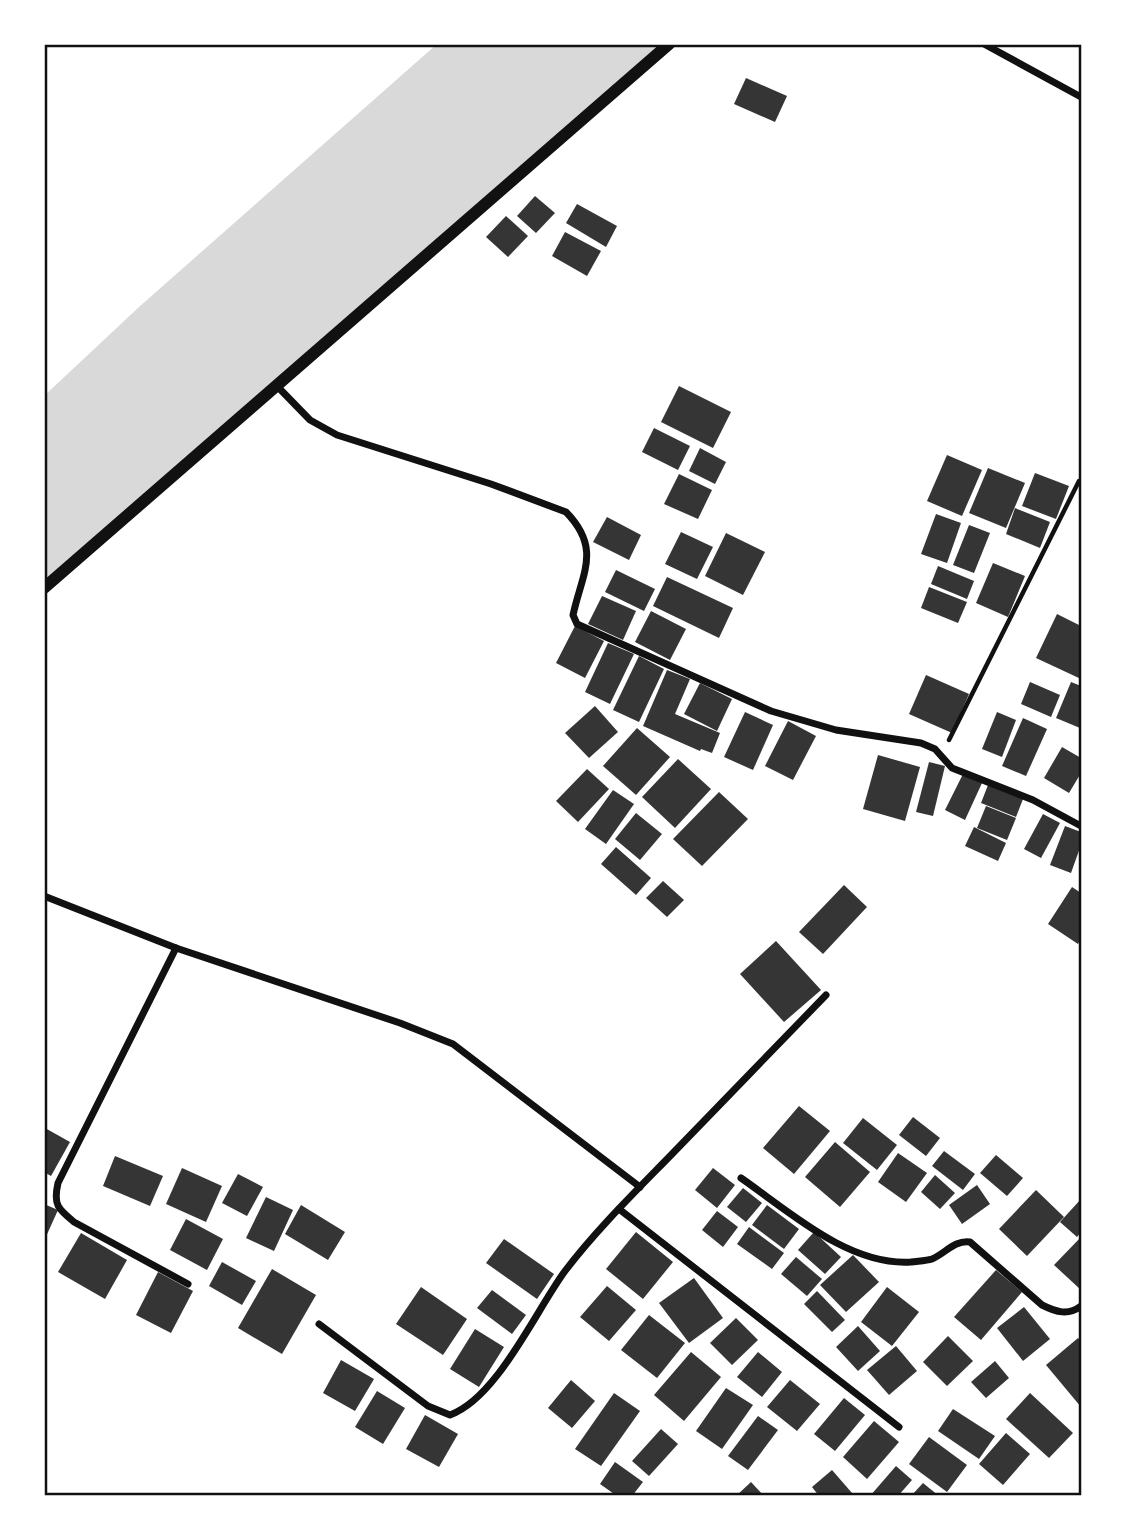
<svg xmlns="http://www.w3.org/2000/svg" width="1125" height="1540" font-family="'Golos Text',sans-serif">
<rect width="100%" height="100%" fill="#fff"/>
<path fill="#d9d9d9" d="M 437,44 L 669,44 L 44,587 L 44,396 L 139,307 Z"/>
<g fill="#353535">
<path d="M 746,78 L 787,96 L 775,122 L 734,104 Z"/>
<path d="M 535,196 L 555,213 L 536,233 L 517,216 Z"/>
<path d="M 577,204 L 617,226 L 606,247 L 566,223 Z"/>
<path d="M 506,216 L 528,236 L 508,257 L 486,237 Z"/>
<path d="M 565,232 L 601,251 L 587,276 L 552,256 Z"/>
<path d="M 679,386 L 731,412 L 713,448 L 661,422 Z"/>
<path d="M 654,428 L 690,446 L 678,470 L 642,452 Z"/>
<path d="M 700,448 L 726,462 L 715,484 L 689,471 Z"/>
<path d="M 947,455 L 982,470 L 962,516 L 927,501 Z"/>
<path d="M 988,468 L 1025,483 L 1006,528 L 969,513 Z"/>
<path d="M 1035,473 L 1069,486 L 1056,519 L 1022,506 Z"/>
<path d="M 679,474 L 712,490 L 698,519 L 664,504 Z"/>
<path d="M 1015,508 L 1050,522 L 1040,548 L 1006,534 Z"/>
<path d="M 936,514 L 961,523 L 947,563 L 921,554 Z"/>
<path d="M 607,517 L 641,535 L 629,560 L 593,542 Z"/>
<path d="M 969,525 L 990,533 L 974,573 L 953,565 Z"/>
<path d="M 681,532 L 713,547 L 697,579 L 665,564 Z"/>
<path d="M 726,533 L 765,552 L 743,595 L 705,576 Z"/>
<path d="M 993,563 L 1025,576 L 1008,617 L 976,603 Z"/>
<path d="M 938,566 L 974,581 L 967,599 L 931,584 Z"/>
<path d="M 616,570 L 655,589 L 644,611 L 605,592 Z"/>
<path d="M 667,577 L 733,608 L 719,638 L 653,606 Z"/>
<path d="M 929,587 L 967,602 L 958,623 L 921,608 Z"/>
<path d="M 602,596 L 636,611 L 623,640 L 588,624 Z"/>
<path d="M 651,611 L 686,629 L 670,660 L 635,642 Z"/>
<path d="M 1057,614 L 1081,626 L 1081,679 L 1036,658 Z"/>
<path d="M 575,626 L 604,641 L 585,678 L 556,663 Z"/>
<path d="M 608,643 L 634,654 L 610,704 L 585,692 Z"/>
<path d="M 639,656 L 664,669 L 639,722 L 613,710 Z"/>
<path d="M 667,670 L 690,679 L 675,714 L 720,733 L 712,753 L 701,749 L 700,751 L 643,726 Z"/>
<path d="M 926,675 L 969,694 L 952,733 L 909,714 Z"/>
<path d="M 1030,682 L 1060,695 L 1051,717 L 1021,704 Z"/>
<path d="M 1071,682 L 1081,686 L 1080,728 L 1056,718 Z"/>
<path d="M 700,683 L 732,699 L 717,731 L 684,714 Z"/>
<path d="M 595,706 L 618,732 L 589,758 L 565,733 Z"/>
<path d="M 745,712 L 773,725 L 753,770 L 724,757 Z"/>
<path d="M 997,712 L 1016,720 L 1002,757 L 982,749 Z"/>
<path d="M 1023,718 L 1047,729 L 1026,776 L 1002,766 Z"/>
<path d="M 788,721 L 816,736 L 793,780 L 765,766 Z"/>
<path d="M 637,728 L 670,757 L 636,795 L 603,766 Z"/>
<path d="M 1062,747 L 1081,758 L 1081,773 L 1069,793 L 1044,778 Z"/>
<path d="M 878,755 L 920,767 L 905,821 L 863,809 Z"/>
<path d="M 678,759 L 711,789 L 675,828 L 642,797 Z"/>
<path d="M 929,762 L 945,766 L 933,816 L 916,812 Z"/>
<path d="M 587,769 L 609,789 L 578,822 L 556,801 Z"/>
<path d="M 963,774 L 982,783 L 965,820 L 945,810 Z"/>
<path d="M 988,785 L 1023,799 L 1016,817 L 981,803 Z"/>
<path d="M 613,790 L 634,804 L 606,844 L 585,829 Z"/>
<path d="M 719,792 L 748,819 L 702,866 L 673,839 Z"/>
<path d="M 986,806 L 1016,818 L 1007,840 L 977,828 Z"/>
<path d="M 636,813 L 662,834 L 640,860 L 615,839 Z"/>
<path d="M 1043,814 L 1060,823 L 1041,858 L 1024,849 Z"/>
<path d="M 1065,826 L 1081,832 L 1081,845 L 1071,873 L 1050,865 Z"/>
<path d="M 974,827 L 1006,843 L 998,861 L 965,846 Z"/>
<path d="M 616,847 L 651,878 L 636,895 L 601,864 Z"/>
<path d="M 663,881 L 684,900 L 667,917 L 646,898 Z"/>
<path d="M 844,885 L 867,907 L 823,954 L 799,932 Z"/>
<path d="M 1072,887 L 1081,893 L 1081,939 L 1078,944 L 1048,924 Z"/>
<path d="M 776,941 L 821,990 L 784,1022 L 740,974 Z"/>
<path d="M 799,1106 L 830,1131 L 794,1174 L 763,1148 Z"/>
<path d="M 913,1117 L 940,1138 L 926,1156 L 899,1135 Z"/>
<path d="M 863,1118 L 897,1145 L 877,1170 L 843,1143 Z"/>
<path d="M 45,1128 L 70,1142 L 51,1176 L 44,1172 Z"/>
<path d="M 835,1142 L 870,1172 L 840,1207 L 805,1177 Z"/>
<path d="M 944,1151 L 975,1174 L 963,1190 L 932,1166 Z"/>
<path d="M 898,1153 L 927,1173 L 906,1202 L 878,1182 Z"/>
<path d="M 996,1155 L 1023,1178 L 1007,1196 L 980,1173 Z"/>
<path d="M 115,1156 L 163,1176 L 150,1206 L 103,1186 Z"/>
<path d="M 182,1168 L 222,1186 L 206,1222 L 166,1204 Z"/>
<path d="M 713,1168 L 735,1185 L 717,1208 L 695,1190 Z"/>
<path d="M 238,1174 L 263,1187 L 247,1216 L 222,1203 Z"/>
<path d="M 935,1175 L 955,1193 L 940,1209 L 921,1192 Z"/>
<path d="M 977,1185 L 990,1204 L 962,1224 L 949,1205 Z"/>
<path d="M 743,1188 L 762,1203 L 746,1222 L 727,1207 Z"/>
<path d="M 1036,1190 L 1064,1217 L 1027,1256 L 999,1229 Z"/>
<path d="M 266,1197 L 293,1210 L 274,1251 L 246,1238 Z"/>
<path d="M 1081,1199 L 1081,1232 L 1077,1237 L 1060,1222 Z"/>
<path d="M 44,1204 L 58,1210 L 44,1241 Z"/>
<path d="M 301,1205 L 345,1232 L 328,1260 L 285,1234 Z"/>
<path d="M 767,1205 L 799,1229 L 784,1249 L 752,1225 Z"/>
<path d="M 717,1211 L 738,1227 L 723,1247 L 702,1230 Z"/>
<path d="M 186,1219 L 223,1239 L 207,1270 L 170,1250 Z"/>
<path d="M 749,1227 L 784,1253 L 772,1269 L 737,1244 Z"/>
<path d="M 636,1232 L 673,1262 L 643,1299 L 606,1269 Z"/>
<path d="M 814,1232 L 841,1257 L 825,1274 L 798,1250 Z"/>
<path d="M 81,1233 L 127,1260 L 105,1299 L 58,1272 Z"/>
<path d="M 1081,1237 L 1081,1290 L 1054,1265 Z"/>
<path d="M 504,1239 L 554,1274 L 537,1299 L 486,1263 Z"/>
<path d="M 853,1255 L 879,1282 L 846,1312 L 820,1285 Z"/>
<path d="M 796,1257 L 822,1279 L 807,1296 L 781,1274 Z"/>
<path d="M 222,1262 L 256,1281 L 242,1305 L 209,1286 Z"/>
<path d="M 272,1269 L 316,1295 L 282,1354 L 238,1328 Z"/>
<path d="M 996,1270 L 1022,1292 L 981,1340 L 954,1317 Z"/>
<path d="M 158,1272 L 193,1291 L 171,1333 L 136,1315 Z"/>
<path d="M 694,1278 L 723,1318 L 689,1343 L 659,1303 Z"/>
<path d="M 607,1286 L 636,1310 L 609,1341 L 580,1317 Z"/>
<path d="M 421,1287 L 467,1319 L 443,1355 L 396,1324 Z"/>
<path d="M 887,1287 L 919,1312 L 892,1346 L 861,1322 Z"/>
<path d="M 492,1290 L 526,1315 L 512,1334 L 477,1308 Z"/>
<path d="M 817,1291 L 845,1320 L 832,1332 L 804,1304 Z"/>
<path d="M 1024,1307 L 1050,1339 L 1023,1361 L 997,1328 Z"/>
<path d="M 649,1315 L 685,1343 L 657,1378 L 621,1350 Z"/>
<path d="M 736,1318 L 758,1340 L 732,1365 L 710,1343 Z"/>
<path d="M 858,1326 L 880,1351 L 858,1371 L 836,1347 Z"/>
<path d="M 475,1329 L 504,1347 L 479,1387 L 450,1369 Z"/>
<path d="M 948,1336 L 973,1361 L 947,1386 L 923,1362 Z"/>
<path d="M 1078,1338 L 1081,1342 L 1081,1407 L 1046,1365 Z"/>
<path d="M 896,1346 L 917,1371 L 889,1395 L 867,1370 Z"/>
<path d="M 691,1352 L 721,1377 L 684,1421 L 654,1395 Z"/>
<path d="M 758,1352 L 782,1372 L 762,1397 L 737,1377 Z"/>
<path d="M 341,1360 L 374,1379 L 355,1411 L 323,1393 Z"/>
<path d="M 995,1361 L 1009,1378 L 986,1398 L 971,1382 Z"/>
<path d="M 571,1380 L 595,1401 L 572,1428 L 548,1408 Z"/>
<path d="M 790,1380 L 820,1404 L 797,1431 L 767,1407 Z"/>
<path d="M 726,1388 L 753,1405 L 722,1449 L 696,1431 Z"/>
<path d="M 377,1391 L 405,1408 L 383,1444 L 355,1427 Z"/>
<path d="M 614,1393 L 640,1411 L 601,1466 L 575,1449 Z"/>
<path d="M 1030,1393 L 1073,1433 L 1049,1458 L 1006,1419 Z"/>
<path d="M 844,1398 L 865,1415 L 835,1451 L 814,1434 Z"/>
<path d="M 953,1409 L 995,1436 L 979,1459 L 938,1431 Z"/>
<path d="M 425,1415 L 458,1434 L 439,1467 L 406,1449 Z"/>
<path d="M 758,1416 L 778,1430 L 748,1470 L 728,1456 Z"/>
<path d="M 874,1421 L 899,1442 L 867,1479 L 843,1457 Z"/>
<path d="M 661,1429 L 678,1444 L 649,1476 L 632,1461 Z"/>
<path d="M 1006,1433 L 1030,1454 L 1003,1485 L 979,1464 Z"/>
<path d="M 929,1437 L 967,1465 L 947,1492 L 909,1464 Z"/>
<path d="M 615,1462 L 643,1482 L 632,1496 L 617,1496 L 600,1484 Z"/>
<path d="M 896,1466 L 912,1480 L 898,1496 L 870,1496 Z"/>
<path d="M 832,1470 L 852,1493 L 849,1496 L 819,1496 L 812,1487 Z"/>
<path d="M 751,1482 L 764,1496 L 736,1496 Z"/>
<path d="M 923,1483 L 939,1496 L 911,1496 Z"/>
</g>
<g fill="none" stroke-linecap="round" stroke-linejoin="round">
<path stroke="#111" stroke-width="4.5" d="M 949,740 L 1079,481"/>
<g stroke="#111" stroke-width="7">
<path d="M 984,44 L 1081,97"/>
<path d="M 276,385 L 310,420 L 337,435 L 491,484 L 566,512 C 602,549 582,573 573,615 L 577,624 L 771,711 L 836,730 L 921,743 L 935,749 L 952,768 L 1033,800 L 1081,826"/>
<path d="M 44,896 L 176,948 L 400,1023 L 453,1044 L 640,1187"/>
<path d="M 176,948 L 58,1183 C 53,1205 58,1209 74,1222 L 188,1284"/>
<path d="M 741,1178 C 790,1212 849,1266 911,1262 C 918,1261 926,1261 932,1259 C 946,1253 954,1240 970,1242 L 1042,1305 C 1056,1312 1068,1316 1081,1306"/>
<path d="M 619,1209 L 899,1427"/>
<path d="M 319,1324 L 428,1406 L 450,1415 C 497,1398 535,1312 565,1271 C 597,1229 636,1191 673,1153 C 724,1100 775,1048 826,995"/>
</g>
<path stroke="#111" stroke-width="12" d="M 44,588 L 669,44"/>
</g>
<rect width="1125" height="1540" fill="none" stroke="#ffffff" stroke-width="91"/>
<rect x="46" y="46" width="1034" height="1448" fill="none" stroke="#111" stroke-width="2.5"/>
</svg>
